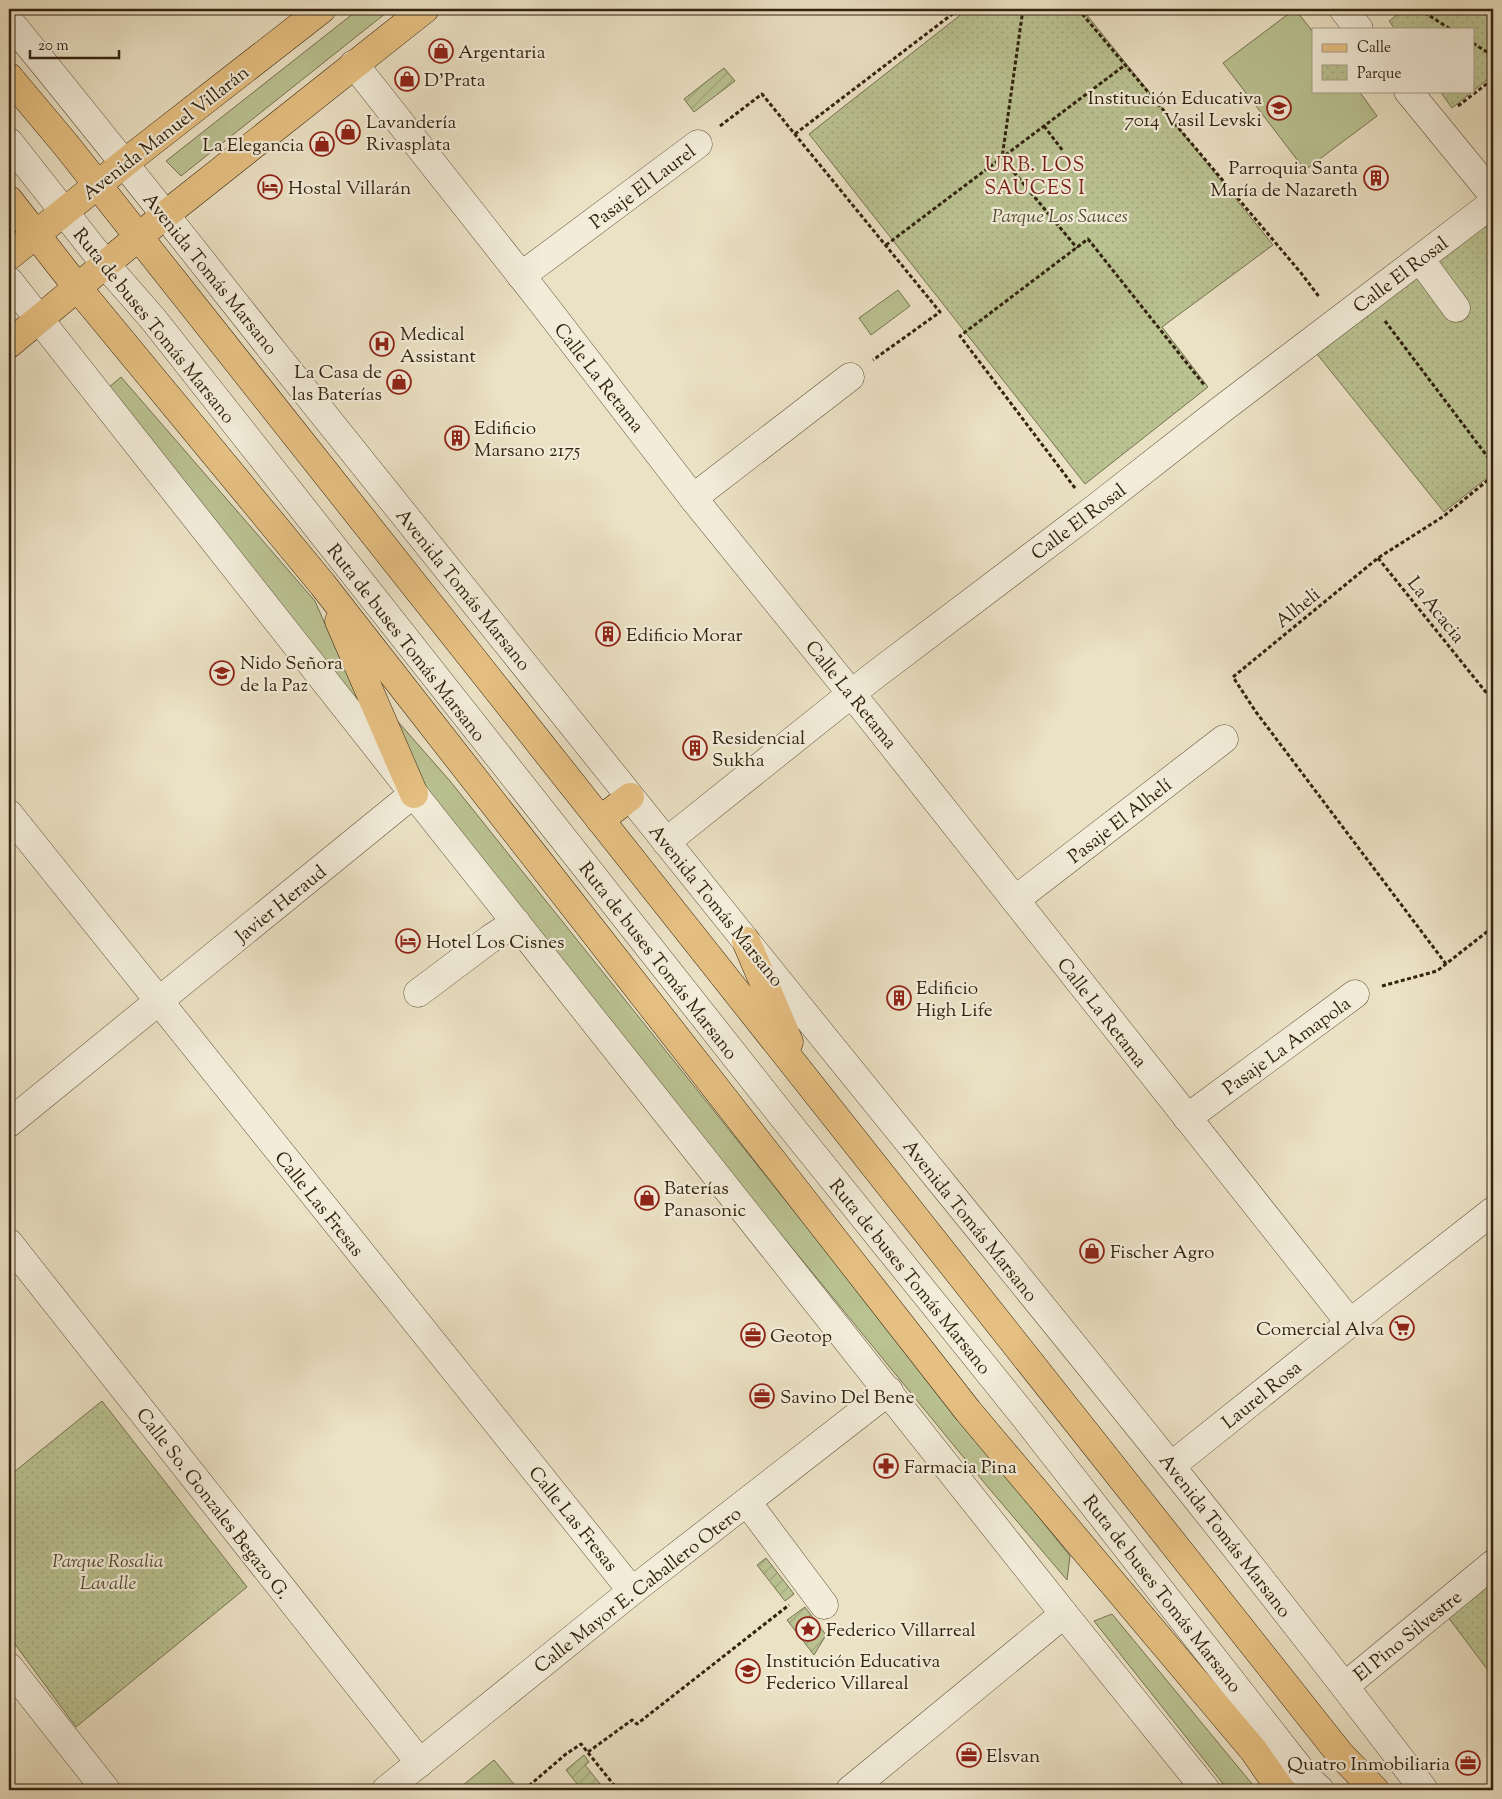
<svg xmlns="http://www.w3.org/2000/svg" width="1502" height="1799" viewBox="0 0 1502 1799" font-family="'Sorts Mill Goudy',serif">
	<style>
		.grass { fill: #bac292; stroke: #767250 }
		.park { fill: url(#park-dots); stroke: #767250 }
		.garden { fill: url(#garden-furrows); stroke: #767250 }
		.lines { fill: none; stroke-linecap: round; stroke-linejoin: round }
		.minor-casing { stroke: #60523c; stroke-width: 29 }
		.major-casing { stroke: #32230e; stroke-width: 29 }
		.path { stroke: #32230e; stroke-width: 3; stroke-dasharray: 4 2.5; stroke-linecap: butt }
		.minor { stroke: #f2ecd9; stroke-width: 28 }
		.major { stroke: #e6c082; stroke-width: 28 }
		.labels { text-anchor: middle; stroke-width: 4.5; stroke-linejoin: round; paint-order: stroke }
		.poi-label { font-size: 19px; fill: #32230e; stroke: #f2ecd9; text-anchor: start }
		.street-label { font-size: 19px; fill: #32230e; stroke: #f2ecd9 }
		.park-label { font-size: 19px; font-style: italic; fill: #544b2f; stroke: #f2ecd9 }
		.neighbourhood-label { font-size: 20px; letter-spacing: 1px; fill: #7a1f14; stroke: #f2ecd9 }
	</style>
	<defs>
		<pattern id="park-dots" width="8" height="8" patternUnits="userSpaceOnUse" patternTransform="scale(1.25)"><rect width="8" height="8" fill="#bac292"/><path d="M2 2h.1M6 6h.1" fill="none" stroke="#a0a67d" stroke-width="1.8" stroke-linecap="round"/></pattern>
		<pattern id="garden-furrows" width="10" height="10" patternUnits="userSpaceOnUse" patternTransform="scale(1.25)"><rect width="10" height="10" fill="#bac292"/><path d="M-1 1l2-2M0 10L10 0M9 11l2-2" fill="none" stroke="#a0a67d"/></pattern>
	</defs>
	<rect width="100%" height="100%" fill="#ebe1c4"/>
	<filter id="stains"><feTurbulence type="fractalNoise" baseFrequency=".004" numOctaves="4"/><feColorMatrix values="0 0 0 0 .2 0 0 0 0 .09 0 0 0 0 .02 0 0 0 .5 -.17"/></filter>
	<radialGradient id="worn" r=".72"><stop offset=".6" stop-color="#630" stop-opacity="0"/><stop offset="1" stop-color="#630" stop-opacity=".3"/></radialGradient>
	<g class="grass">
		<polygon points="359,9 391,9 181,176 166,161"/>
		<polygon points="1295,9 1313,32 1313,91 1359,91 1377,116 1305,170 1223,63"/>
		<polygon points="898,290 910,306 871,335 859,318"/>
		<polygon points="121,377 315,601 362,708 108,388"/>
		<polygon points="393,716 450,781 1070,1556 1067,1580 987,1486 424,798"/>
		<polygon points="1112,1614 1257,1790 1228,1790 1094,1621"/>
		<polygon points="494,1760 518,1789 516,1790 457,1790"/>
	</g>
	<g class="park">
		<polygon points="968,9 1082,9 1273,245 1162,327 1208,387 1085,484 809,134"/>
		<polygon points="1405,9 1493,9 1493,75 1473,91 1473,29 1395,29 1389,21"/>
		<polygon points="1440,91 1473,91 1452,108"/>
		<polygon points="1485,226 1493,237 1493,473 1444,512 1313,349"/>
		<polygon points="102,1401 247,1587 76,1727 9,1636 9,1476"/>
		<polygon points="1493,1580 1493,1677 1448,1617"/>
	</g>
	<g class="garden">
		<polygon points="724,68 735,81 694,112 684,99"/>
		<polygon points="766,1558 794,1594 785,1601 757,1565"/>
		<polygon points="805,1607 826,1635 814,1655 787,1620"/>
		<polygon points="584,1755 589,1762 585,1765 605,1790 582,1790 566,1770"/>
	</g>
	<g class="lines">
		<g class="minor-casing">
			<g id="minor">
				<polyline points="1343,9 1359,29"/>
				<path d="M 9,21 C 98,129 185,240 272,350 C 429,545 585,741 742,936 C 970,1220 1204,1500 1424,1790"/>
				<polyline points="354,64 538,297 693,498 871,718 1350,1323"/>
				<polyline points="1408,91 1493,195"/>
				<polyline points="9,142 105,264 153,319 784,1118 1024,1416 1307,1778 1320,1790"/>
				<polyline points="1420,259 1456,308"/>
				<polyline points="521,276 698,144"/>
				<polyline points="9,281 414,794 1064,1614 1206,1790"/>
				<polyline points="693,498 850,377"/>
				<polyline points="9,814 632,1591"/>
				<polyline points="666,842 871,678 1093,510 1222,409 1493,203"/>
				<polyline points="1015,900 1224,739"/>
				<polyline points="418,993 490,939 516,922"/>
				<polyline points="1187,1118 1355,994"/>
				<polyline points="9,1123 402,803"/>
				<polyline points="9,1243 420,1763"/>
				<polyline points="1171,1466 1350,1323 1493,1211"/>
				<polyline points="747,1502 824,1605"/>
				<polyline points="9,1667 106,1790"/>
				<polyline points="1345,1686 1493,1564"/>
				<polyline points="386,1790 632,1591 889,1391"/>
				<polyline points="850,1790 1064,1614"/>
			</g>
		</g>
		<g class="major-casing">
			<g id="major">
				<polyline points="9,77 66,145 1340,1754 1375,1790"/>
				<polyline points="9,200 77,287 323,585 968,1411 1254,1751 1281,1790"/>
				<polyline points="9,256 136,154 322,9"/>
				<polyline points="9,344 165,215 425,9"/>
				<polyline points="339,621 414,794"/>
				<polyline points="600,820 630,797"/>
				<polyline points="746,941 789,1042"/>
			</g>
		</g>
		<g class="path">
			<polyline points="1023,9 1002,158 1077,248"/>
			<polyline points="1078,9 1301,273 1320,298"/>
			<polyline points="1419,9 1450,29"/>
			<polyline points="1473,43 1493,56"/>
			<polyline points="1458,106 1493,79"/>
			<polyline points="720,126 762,94 940,312 873,360"/>
			<polyline points="1044,126 1063,151"/>
			<polyline points="795,134 959,9"/>
			<polyline points="886,245 1125,65"/>
			<polyline points="1385,321 1493,464"/>
			<polyline points="1075,488 960,336 1088,239 1205,386"/>
			<polyline points="1378,558 1493,701"/>
			<polyline points="1446,964 1256,712 1233,677 1378,558 1444,516 1493,476"/>
			<polyline points="1382,986 1437,971 1493,927"/>
			<polyline points="588,1752 632,1720 637,1724 789,1605"/>
			<polyline points="524,1790 566,1754 581,1744 618,1790"/>
		</g>
		<use href="#minor" class="minor"/>
		<use href="#major" class="major"/>
	</g>
	<defs>
		<g id="shop-ring" transform="scale(1.25)"><circle r="9.5" fill="#f2ecd9" stroke="#8f2418" stroke-width="1.5"/><path d="M-5-2.5h2.3a2.7 3.5 0 0 1 5.4 0H5L5.5 6h-11ZM-1.5-2.5h3a1.5 2.3 0 0 0-3 0Z" fill="#8f2418"/></g>
		<g id="school-ring" transform="scale(1.25)"><circle r="9.5" fill="#f2ecd9" stroke="#8f2418" stroke-width="1.5"/><path d="M0-5L7-2L0 1L-7-2ZM-4 1L0 2.5L4 1V4Q0 6-4 4Z" fill="#8f2418"/></g>
		<g id="building-ring" transform="scale(1.25)"><circle r="9.5" fill="#f2ecd9" stroke="#8f2418" stroke-width="1.5"/><path d="M-4-6H4V6H1V3H-1V6H-4ZM-2.5-4.3h1.7v1.8h-1.7ZM.8-4.3h1.7v1.8H.8ZM-2.5-1h1.7V.8h-1.7ZM.8-1h1.7V.8H.8Z" fill="#8f2418"/></g>
		<g id="hotel-ring" transform="scale(1.25)"><circle r="9.5" fill="#f2ecd9" stroke="#8f2418" stroke-width="1.5"/><path d="M-6-4.5h1.5V1H6V5H4.5V3h-9V5H-6ZM-4 0a1.8 1.8 0 1 1 3.6 0ZM.5 0V-2.5h3Q6-2.5 6 0Z" fill="#8f2418"/></g>
		<g id="hospital-ring" transform="scale(1.25)"><circle r="9.5" fill="#f2ecd9" stroke="#8f2418" stroke-width="1.5"/><path d="M-5-5h3v3.5h4V-5h3V5h-3V1.5h-4V5h-3Z" fill="#8f2418"/></g>
		<g id="supermarket-ring" transform="scale(1.25)"><circle r="9.5" fill="#f2ecd9" stroke="#8f2418" stroke-width="1.5"/><path d="M-6-5.5h2.5l.6 2H6L4.5 2H-2.5L-4.4-4H-6ZM-1.5 3.2a1.3 1.3 0 1 0 .1 0ZM3 3.2a1.3 1.3 0 1 0 .1 0Z" fill="#8f2418"/></g>
		<g id="office-ring" transform="scale(1.25)"><circle r="9.5" fill="#f2ecd9" stroke="#8f2418" stroke-width="1.5"/><path d="M-6-3h4V-5.5h4V-3h4V5H-6ZM-1-4.5V-3h2v-1.5ZM-6 0V1H6V0Z" fill="#8f2418"/></g>
		<g id="pharmacy-ring" transform="scale(1.25)"><circle r="9.5" fill="#f2ecd9" stroke="#8f2418" stroke-width="1.5"/><path d="M-2-6h4v4h4v4h-4v4h-4v-4h-4v-4h4Z" fill="#8f2418"/></g>
		<g id="sight-ring" transform="scale(1.25)"><circle r="9.5" fill="#f2ecd9" stroke="#8f2418" stroke-width="1.5"/><path d="M0-6L1.8-2.2L6-1.7L2.9 1.2L3.7 5.4L0 3.3L-3.7 5.4L-2.9 1.2L-6-1.7L-1.8-2.2Z" fill="#8f2418"/></g>
	</defs>
	<g fill-rule="evenodd">
		<use href="#shop-ring" x="441" y="51"/>
		<use href="#shop-ring" x="407" y="79"/>
		<use href="#school-ring" x="1279" y="108"/>
		<use href="#shop-ring" x="348" y="132"/>
		<use href="#shop-ring" x="322" y="144"/>
		<use href="#building-ring" x="1376" y="178"/>
		<use href="#hotel-ring" x="270" y="187"/>
		<use href="#hospital-ring" x="382" y="344"/>
		<use href="#shop-ring" x="399" y="382"/>
		<use href="#building-ring" x="457" y="438"/>
		<use href="#building-ring" x="608" y="634"/>
		<use href="#school-ring" x="222" y="673"/>
		<use href="#building-ring" x="695" y="748"/>
		<use href="#hotel-ring" x="408" y="941"/>
		<use href="#building-ring" x="899" y="998"/>
		<use href="#shop-ring" x="647" y="1198"/>
		<use href="#shop-ring" x="1092" y="1251"/>
		<use href="#supermarket-ring" x="1402" y="1328"/>
		<use href="#office-ring" x="753" y="1335"/>
		<use href="#office-ring" x="762" y="1396"/>
		<use href="#pharmacy-ring" x="886" y="1466"/>
		<use href="#sight-ring" x="808" y="1629"/>
		<use href="#school-ring" x="748" y="1671"/>
		<use href="#office-ring" x="969" y="1755"/>
		<use href="#office-ring" x="1468" y="1763"/>
	</g>
	<g class="labels">
		<g class="poi-label">
			<text x="458" y="58">Argentaria</text>
			<text x="424" y="86">D'Prata</text>
			<text x="1262" y="104" text-anchor="end">Institución Educativa<tspan x="1262" dy="22">7014 Vasil Levski</tspan></text>
			<text x="366" y="128">Lavandería<tspan x="366" dy="22">Rivasplata</tspan></text>
			<text x="304" y="151" text-anchor="end">La Elegancia</text>
			<text x="1358" y="174" text-anchor="end">Parroquia Santa<tspan x="1358" dy="22">María de Nazareth</tspan></text>
			<text x="288" y="194">Hostal Villarán</text>
			<text x="400" y="340">Medical<tspan x="400" dy="22">Assistant</tspan></text>
			<text x="382" y="378" text-anchor="end">La Casa de<tspan x="382" dy="22">las Baterías</tspan></text>
			<text x="474" y="434">Edificio<tspan x="474" dy="22">Marsano 2175</tspan></text>
			<text x="626" y="641">Edificio Morar</text>
			<text x="240" y="669">Nido Señora<tspan x="240" dy="22">de la Paz</tspan></text>
			<text x="712" y="744">Residencial<tspan x="712" dy="22">Sukha</tspan></text>
			<text x="426" y="948">Hotel Los Cisnes</text>
			<text x="916" y="994">Edificio<tspan x="916" dy="22">High Life</tspan></text>
			<text x="664" y="1194">Baterías<tspan x="664" dy="22">Panasonic</tspan></text>
			<text x="1110" y="1258">Fischer Agro</text>
			<text x="1384" y="1335" text-anchor="end">Comercial Alva</text>
			<text x="770" y="1342">Geotop</text>
			<text x="780" y="1403">Savino Del Bene</text>
			<text x="904" y="1473">Farmacia Pina</text>
			<text x="826" y="1636">Federico Villarreal</text>
			<text x="766" y="1667">Institución Educativa<tspan x="766" dy="22">Federico Villareal</tspan></text>
			<text x="986" y="1762">Elsvan</text>
			<text x="1450" y="1770" text-anchor="end">Quatro Inmobiliaria</text>
		</g>
		<g class="street-label">
			<text transform="translate(165 132) rotate(-38)" y="7">Avenida Manuel Villarán</text>
			<text transform="translate(642 186) rotate(-37)" y="7">Pasaje El Laurel</text>
			<text transform="translate(211 273) rotate(51)" y="7">Avenida Tomás Marsano</text>
			<text transform="translate(1400 274) rotate(-37)" y="7">Calle El Rosal</text>
			<text transform="translate(155 325) rotate(51)" y="7">Ruta de buses Tomás Marsano</text>
			<text transform="translate(600 377) rotate(52)" y="7">Calle La Retama</text>
			<text transform="translate(1078 521) rotate(-37)" y="7">Calle El Rosal</text>
			<text transform="translate(464 589) rotate(51)" y="7">Avenida Tomás Marsano</text>
			<text transform="translate(1297 607) rotate(-39)" y="7">Alheli</text>
			<text transform="translate(1437 609) rotate(51)" y="7">La Acacia</text>
			<text transform="translate(407 642) rotate(52)" y="7">Ruta de buses Tomás Marsano</text>
			<text transform="translate(852 694) rotate(51)" y="7">Calle La Retama</text>
			<text transform="translate(1119 820) rotate(-38)" y="7">Pasaje El Alhelí</text>
			<text transform="translate(280 903) rotate(-39)" y="7">Javier Heraud</text>
			<text transform="translate(717 905) rotate(51)" y="7">Avenida Tomás Marsano</text>
			<text transform="translate(659 960) rotate(52)" y="7">Ruta de buses Tomás Marsano</text>
			<text transform="translate(1103 1012) rotate(52)" y="7">Calle La Retama</text>
			<text transform="translate(1286 1045) rotate(-36)" y="7">Pasaje La Amapola</text>
			<text transform="translate(320 1203) rotate(51)" y="7">Calle Las Fresas</text>
			<text transform="translate(971 1220) rotate(51)" y="7">Avenida Tomás Marsano</text>
			<text transform="translate(911 1276) rotate(51)" y="7">Ruta de buses Tomás Marsano</text>
			<text transform="translate(1261 1394) rotate(-39)" y="7">Laurel Rosa</text>
			<text transform="translate(214 1503) rotate(52)" y="7">Calle So. Gonzales Begazo G.</text>
			<text transform="translate(574 1518) rotate(51)" y="7">Calle Las Fresas</text>
			<text transform="translate(1226 1535) rotate(52)" y="7">Avenida Tomás Marsano</text>
			<text transform="translate(637 1589) rotate(-38)" y="7">Calle Mayor E. Caballero Otero</text>
			<text transform="translate(1163 1593) rotate(52)" y="7">Ruta de buses Tomás Marsano</text>
			<text transform="translate(1407 1635) rotate(-39)" y="7">El Pino Silvestre</text>
		</g>
		<g class="park-label">
			<text x="1060" y="222">Parque Los Sauces</text>
			<text x="108" y="1567">Parque Rosalia<tspan x="108" dy="22">Lavalle</tspan></text>
		</g>
		<g class="neighbourhood-label">
			<text x="1035" y="171">URB. LOS<tspan x="1035" dy="23">SAUCES I</tspan></text>
		</g>
	</g>
	<rect width="1502" height="1799" fill="none" stroke="#ebe1c4" stroke-width="30"/>
	<rect x="10" y="10" width="1482" height="1779" fill="none" stroke="#32230e" stroke-width="2.5"/>
	<rect x="15" y="15" width="1472" height="1769" fill="none" stroke="#32230e"/>
	<rect x="1312" y="28" width="162" height="65" fill="#f2ecd9" stroke="#a59c88"/>
	<rect x="1322" y="44" width="25" height="8" fill="#e6c082" stroke="#a59c88"/>
	<text x="1357" y="52" font-size="15" fill="#32230e">Calle</text>
	<rect x="1322" y="65" width="25" height="15" fill="url(#park-dots)" stroke="#a59c88"/>
	<text x="1357" y="78" font-size="15" fill="#32230e">Parque</text>
	<path d="M30 50v8h89v-8" fill="none" stroke="#32230e" stroke-width="2.5"/>
	<text x="38" y="50" font-size="15" fill="#32230e" stroke="#f2ecd9" stroke-width="4" paint-order="stroke">20 m</text>
	<rect width="100%" height="100%" filter="url(#stains)"/>
	<rect width="100%" height="100%" fill="url(#worn)"/>
</svg>
